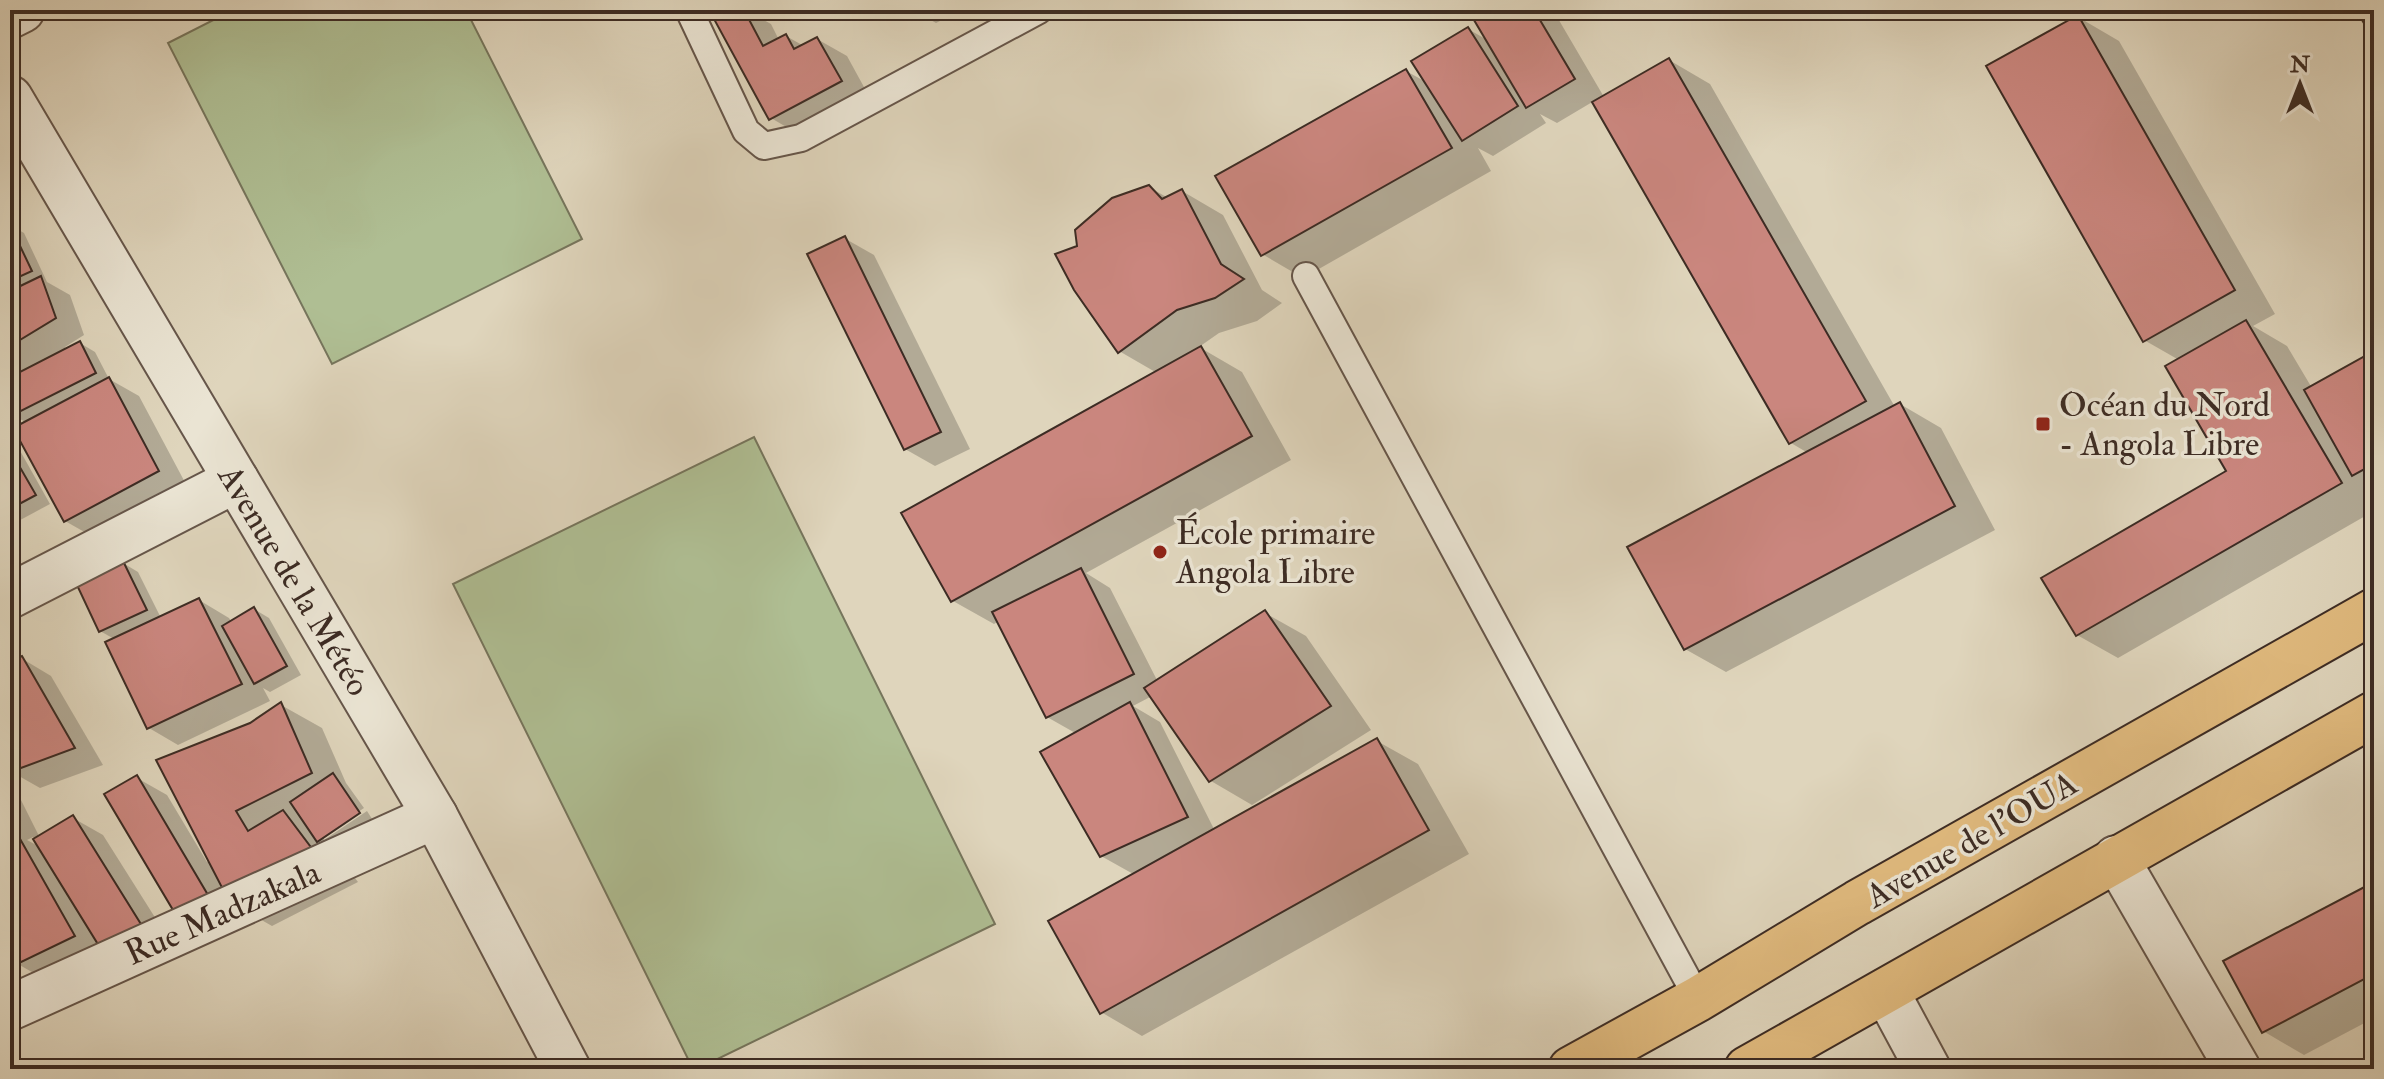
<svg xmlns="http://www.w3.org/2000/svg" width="2384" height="1079" viewBox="0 0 2384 1079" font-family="'IM FELL Double Pica',serif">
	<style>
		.green { fill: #afbe93; stroke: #76755c; stroke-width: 2 }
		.shadow { fill: #0003; fill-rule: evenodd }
		.building { fill: #ca867e; stroke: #3d2c24; stroke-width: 2 }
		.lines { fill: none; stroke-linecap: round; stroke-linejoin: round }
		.service-casing { stroke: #66564a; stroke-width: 30 }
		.minor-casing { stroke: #66564a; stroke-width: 48 }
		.primary-casing { stroke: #3d2c24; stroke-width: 48 }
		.service { stroke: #eae4d3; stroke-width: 26 }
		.minor { stroke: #eae4d3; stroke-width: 44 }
		.primary { stroke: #e0ba7e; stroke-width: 44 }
		.poi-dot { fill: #8f2418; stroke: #eae4d3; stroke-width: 3 }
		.labels { text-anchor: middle; stroke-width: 7; stroke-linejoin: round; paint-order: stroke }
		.poi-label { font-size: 34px; fill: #3d2c24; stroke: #eae4d3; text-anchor: start }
		.street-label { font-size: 34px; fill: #3d2c24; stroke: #eae4d3 }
	</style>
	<rect width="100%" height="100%" fill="#dfd5bc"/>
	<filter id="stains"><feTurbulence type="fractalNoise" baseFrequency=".0025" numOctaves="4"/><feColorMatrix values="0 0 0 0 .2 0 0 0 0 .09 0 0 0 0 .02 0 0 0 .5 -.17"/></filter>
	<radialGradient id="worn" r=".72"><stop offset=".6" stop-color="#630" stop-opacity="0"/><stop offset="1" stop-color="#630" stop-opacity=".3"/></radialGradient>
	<g class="green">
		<polygon points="233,10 466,10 582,239 332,364 168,43"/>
		<polygon points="754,437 995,924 697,1069 693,1069 453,584"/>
	</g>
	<g class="shadow">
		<polygon points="735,10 746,10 771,24 779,40 786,36 804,46 817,39 847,56 870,98 800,135 771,118"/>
		<polygon points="913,10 962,10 936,23"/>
		<polygon points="1494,10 1553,10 1604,97 1669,60 1710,84 1895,407 1900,404 1941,428 1995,530 1726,672 1685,649 1808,453 1791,443 1594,101 1557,123 1540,114 1546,123 1493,156 1478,148 1491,171 1303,278 1262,254 1406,71 1428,83 1468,29 1489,41"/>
		<polygon points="2078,17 2119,41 2275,314 2253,326 2287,346 2312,388 2374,353 2374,486 2367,483 2374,494 2374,511 2118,658 2077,635 2229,472 2179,360 2144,340"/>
		<polygon points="1149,187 1168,198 1182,191 1223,215 1262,290 1282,303 1257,321 1219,333 1199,347 1242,372 1291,460 1086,573 1110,588 1158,682 1265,613 1306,636 1371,730 1252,805 1211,781 1152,696 1133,706 1160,722 1215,831 1377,741 1418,764 1469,854 1142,1036 1101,1012 1135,875 1101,856 1077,734 1047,717 999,621 994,624 953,601 1157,373 1119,351 1079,247"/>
		<polygon points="10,225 24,233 47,282 70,295 84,335 65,347 66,350 80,343 95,352 109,379 139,396 188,488 95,538 65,521 27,423 13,415 10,409"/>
		<polygon points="844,238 874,255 970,449 935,466 905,449"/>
		<polygon points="10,438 14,440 50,504 11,525"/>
		<polygon points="10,544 25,574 10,582"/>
		<polygon points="123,563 138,572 161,618 199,600 229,618 232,623 254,609 269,618 301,675 270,692 263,688 270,701 178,745 149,728 116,640 100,631"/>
		<polygon points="21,658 51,676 103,765 40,788 10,771 10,663"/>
		<polygon points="281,705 322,728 346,783 364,808 324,835 324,840 367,811 374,822 334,850 358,882 272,926 230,902 207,931 137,778 167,795 207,862 210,860 251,725"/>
		<path d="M 10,778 L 40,838 L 73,818 L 103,835 L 173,946 L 46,980 L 16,963 L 10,953 ZM 33,837 L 40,847 L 27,840 Z"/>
		<polygon points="2374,884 2374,1018 2304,1055 2263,1031"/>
	</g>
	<g class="building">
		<polygon points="731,10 744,10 763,46 786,34 794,49 817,37 842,81 769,120 714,19"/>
		<polygon points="1490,10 1534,10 1575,79 1526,108 1474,20"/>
		<polygon points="2356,10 2374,10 2374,40"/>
		<polygon points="2078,15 2235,290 2143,342 1986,66"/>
		<polygon points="1468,27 1518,106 1462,141 1411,61"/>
		<polygon points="1669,58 1866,401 1789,444 1592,102"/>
		<polygon points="1406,69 1452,148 1261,256 1215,176"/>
		<polygon points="1149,185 1162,199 1182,189 1221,264 1244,279 1215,298 1177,310 1118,353 1074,290 1055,254 1077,246 1075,230 1112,198"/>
		<polygon points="10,225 32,271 10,281"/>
		<polygon points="845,236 941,432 904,450 807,254"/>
		<polygon points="41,276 56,318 10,346 10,291"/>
		<polygon points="2246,320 2342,483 2076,636 2041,578 2226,471 2165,366"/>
		<polygon points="80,341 96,373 11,416 10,377"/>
		<polygon points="1201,346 1252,436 951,602 901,513"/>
		<polygon points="2374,351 2374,464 2352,476 2304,390"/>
		<polygon points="109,377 159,471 64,522 13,428"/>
		<polygon points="1900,402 1955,506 1684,650 1627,547"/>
		<polygon points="10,450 36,495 10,509"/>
		<polygon points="123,561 147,610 99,632 76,583"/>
		<polygon points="1081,568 1134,674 1046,718 992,612"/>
		<polygon points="199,598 242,684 147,729 105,642"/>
		<polygon points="254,607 287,666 254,684 222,626"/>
		<polygon points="1265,610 1331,706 1209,782 1144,688"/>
		<polygon points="22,656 75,748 10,772 10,661"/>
		<polygon points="281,702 312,773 236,811 248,831 283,810 319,858 230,903 156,760 250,723"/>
		<polygon points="1130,702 1188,817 1100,857 1040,752"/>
		<polygon points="1377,738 1429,830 1100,1014 1048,921"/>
		<polygon points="333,773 360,813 317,842 290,802"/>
		<polygon points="137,775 208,895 176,915 104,794"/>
		<polygon points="73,815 144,929 104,954 33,839"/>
		<polygon points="15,830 75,936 15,965 10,957 10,832"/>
		<polygon points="2374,882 2374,974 2262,1033 2223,961"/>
	</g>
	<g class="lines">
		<g class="service-casing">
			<g id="service">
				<polyline points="689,10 746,131 764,146 801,138 1039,10"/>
				<polyline points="1306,276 1698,999"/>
			</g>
		</g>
		<g class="minor-casing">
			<g id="minor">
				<polyline points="10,16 22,10"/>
				<polyline points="10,98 435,816 568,1069"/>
				<polyline points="10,596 236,480"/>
				<polyline points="2116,858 2238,1069"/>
				<polyline points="1886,991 1928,1069"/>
				<polyline points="10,1008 435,816"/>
			</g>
		</g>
		<g class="primary-casing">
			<g id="primary">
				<polyline points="1571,1069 1698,999 1857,903 2374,611"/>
				<polyline points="1747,1069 2374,714"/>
			</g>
		</g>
		<use href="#service" class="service"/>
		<use href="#minor" class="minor"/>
		<use href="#primary" class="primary"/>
	</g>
	<g class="poi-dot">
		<rect x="2035" y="416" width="16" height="16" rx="4"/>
		<circle cx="1160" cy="552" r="8"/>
	</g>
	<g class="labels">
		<g class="poi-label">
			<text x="2059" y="416">Océan du Nord<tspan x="2059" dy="39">- Angola Libre</tspan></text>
			<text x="1176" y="544">École primaire<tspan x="1176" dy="39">Angola Libre</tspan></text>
		</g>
		<g class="street-label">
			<text transform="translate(295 580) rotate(59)" y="12">Avenue de la Météo</text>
			<text transform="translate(1971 839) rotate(-30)" y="12">Avenue de l'OUA</text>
			<text transform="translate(222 912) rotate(-24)" y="12">Rue Madzakala</text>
		</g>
	</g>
	<rect width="2384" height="1079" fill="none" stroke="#dfd5bc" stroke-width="40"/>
	<rect x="12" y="12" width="2360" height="1055" fill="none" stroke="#3d2c24" stroke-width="4"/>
	<rect x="20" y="20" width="2344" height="1039" fill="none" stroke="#3d2c24" stroke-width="2"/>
	<g transform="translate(2300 84)" stroke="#eae4d3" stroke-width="6" paint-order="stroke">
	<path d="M0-6L14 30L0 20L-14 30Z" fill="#3d2c24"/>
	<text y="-12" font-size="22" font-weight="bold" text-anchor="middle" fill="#3d2c24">N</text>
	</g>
	<rect width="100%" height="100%" filter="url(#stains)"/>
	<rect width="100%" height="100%" fill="url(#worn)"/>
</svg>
